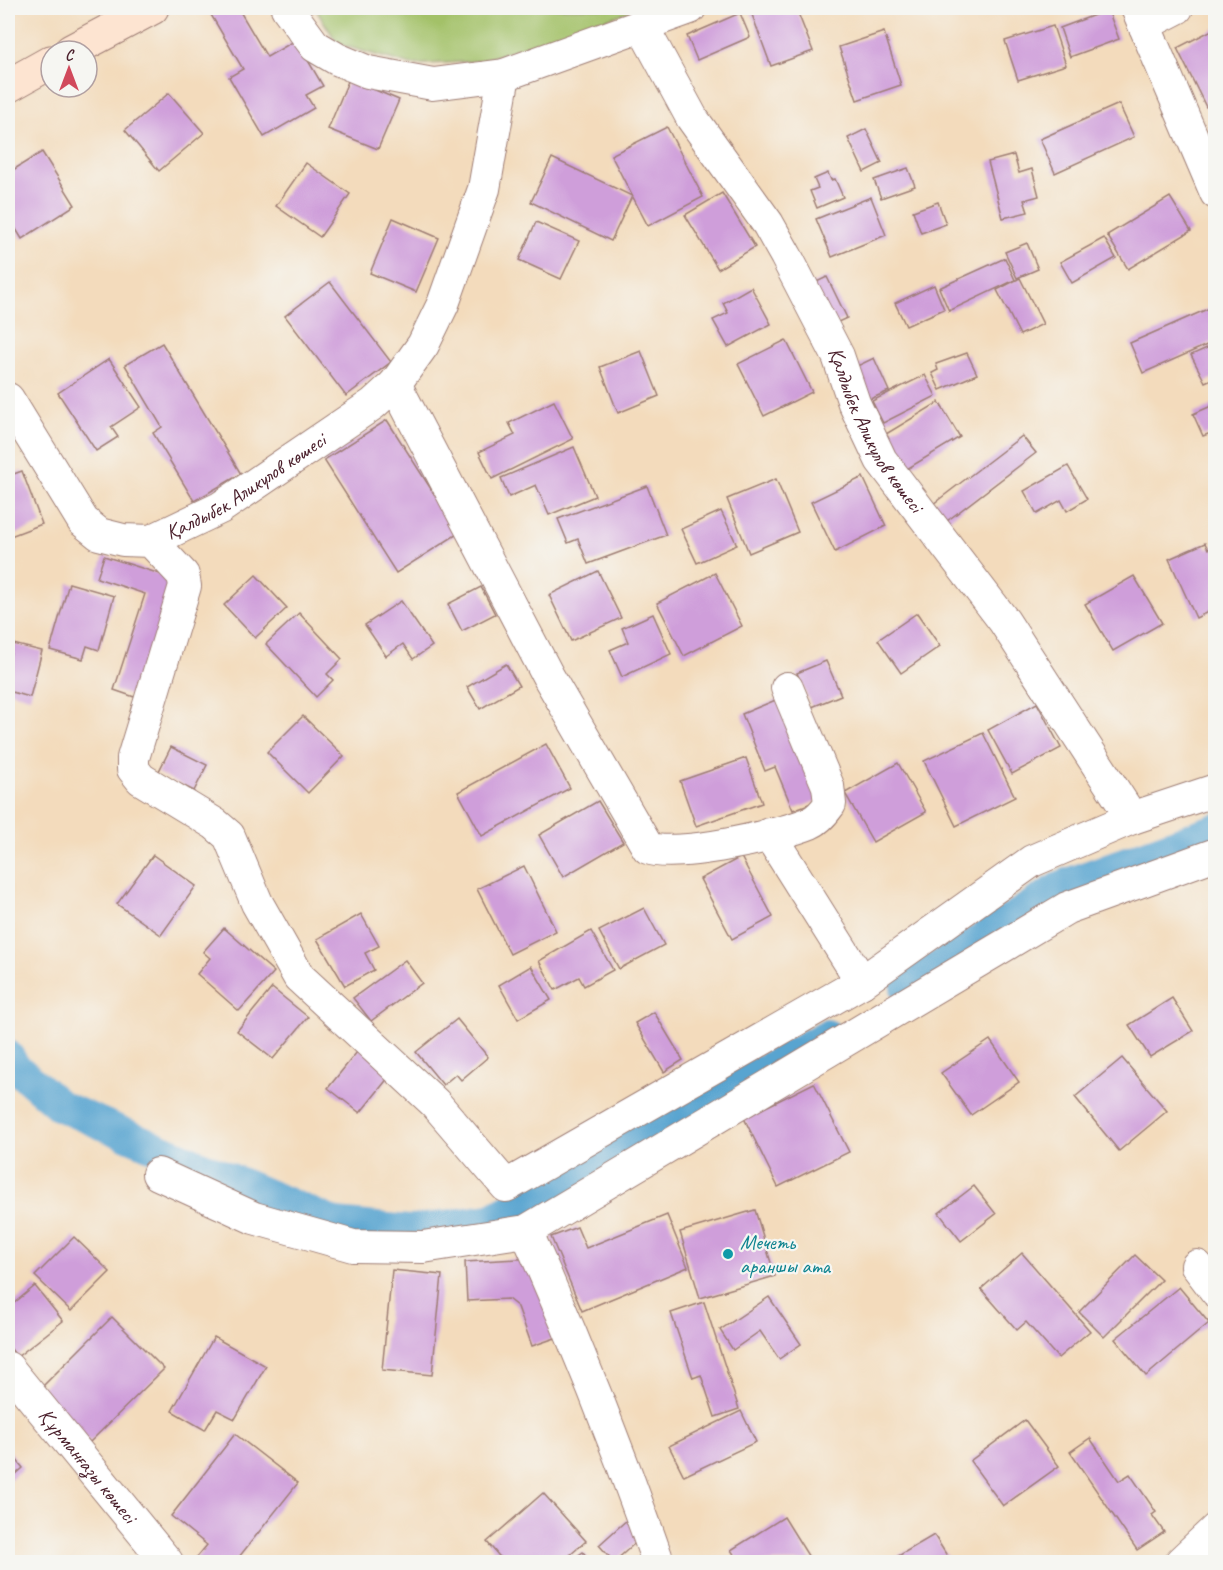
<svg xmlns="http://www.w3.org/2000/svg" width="1223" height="1570" viewBox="0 0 1223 1570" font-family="Caveat,sans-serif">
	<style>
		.green { fill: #a3c168; stroke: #76704a; stroke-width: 1.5 }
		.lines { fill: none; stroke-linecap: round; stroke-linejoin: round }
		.canal { stroke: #58a4d0; stroke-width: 32 }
		.building { fill: #cf9eda }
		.minor-casing { stroke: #9e7d74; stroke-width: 34 }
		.secondary-casing { stroke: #9e7d74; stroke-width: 35 }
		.minor { stroke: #fff; stroke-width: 32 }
		.secondary { stroke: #fde4d1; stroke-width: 33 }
		.culture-dot { fill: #0f9aa8; stroke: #f6f6f2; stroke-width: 2 }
		.labels { text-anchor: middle; stroke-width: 4.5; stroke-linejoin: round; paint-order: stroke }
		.street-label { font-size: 21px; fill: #4a1f2b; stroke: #f6f6f2 }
		.culture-label { font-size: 21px; fill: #0d838f; stroke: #f6f6f2; text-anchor: start }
	</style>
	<rect width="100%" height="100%" fill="#f6f6f2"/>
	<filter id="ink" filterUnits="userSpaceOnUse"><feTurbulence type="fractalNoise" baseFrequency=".0167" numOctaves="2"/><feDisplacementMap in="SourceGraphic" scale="12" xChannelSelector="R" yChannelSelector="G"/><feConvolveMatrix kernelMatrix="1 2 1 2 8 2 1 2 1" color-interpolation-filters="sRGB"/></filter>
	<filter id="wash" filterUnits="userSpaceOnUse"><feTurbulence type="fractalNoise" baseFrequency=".008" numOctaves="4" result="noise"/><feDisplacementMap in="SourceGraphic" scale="24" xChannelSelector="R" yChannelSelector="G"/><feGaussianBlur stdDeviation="1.35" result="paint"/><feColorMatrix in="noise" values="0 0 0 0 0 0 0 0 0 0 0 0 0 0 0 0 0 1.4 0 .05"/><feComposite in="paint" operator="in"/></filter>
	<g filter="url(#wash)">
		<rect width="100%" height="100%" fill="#f3dbbc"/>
		<polygon class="green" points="315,8 640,8 481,61 411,65 338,44"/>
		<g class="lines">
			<g class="canal">
				<polyline points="906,988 1062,886 1216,829"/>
				<polyline points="8,1056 15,1067 60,1106 336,1224 409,1231 489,1220 827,1035"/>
			</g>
		</g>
		<g id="blocks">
			<g class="building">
				<polygon points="207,8 238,8 267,57 296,40 323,86 306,95 314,108 264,137 229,77 243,69"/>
				<polygon points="763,8 796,8 813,51 771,66 751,12"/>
				<polygon points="1108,10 1119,39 1070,57 1060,28"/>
				<polygon points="740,13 750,37 697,60 687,36"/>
				<polygon points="1053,26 1066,65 1018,80 1005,41"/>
				<polygon points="1216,28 1216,102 1206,107 1177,48"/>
				<polygon points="884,32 901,85 857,100 839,47"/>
				<polygon points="349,79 399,100 378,149 328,129"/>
				<polygon points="169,93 204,133 159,171 125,130"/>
				<polygon points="1119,104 1134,137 1055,173 1040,139"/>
				<polygon points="667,127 703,197 648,226 611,155"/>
				<polygon points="866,129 882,163 864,172 848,138"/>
				<polygon points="42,152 75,205 22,239 8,216 8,173"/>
				<polygon points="1014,155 1019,173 1032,169 1039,196 1024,200 1028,212 1003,218 988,162"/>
				<polygon points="552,158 632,196 611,241 531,202"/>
				<polygon points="306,163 350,194 320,237 276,206"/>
				<polygon points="908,168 915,186 881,198 874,180"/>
				<polygon points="828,173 831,180 835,179 843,197 817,208 810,191 818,188 814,179"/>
				<polygon points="722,193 755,247 718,269 685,215"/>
				<polygon points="871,197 886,235 832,257 816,219"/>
				<polygon points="1170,197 1191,231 1128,269 1107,235"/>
				<polygon points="938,202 946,224 921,233 913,211"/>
				<polygon points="393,218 439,238 416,292 370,273"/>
				<polygon points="536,222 579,241 561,279 519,260"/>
				<polygon points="1104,238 1116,258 1072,283 1060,262"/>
				<polygon points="1027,243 1038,269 1017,278 1005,252"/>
				<polygon points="1005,258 1015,280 949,311 939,288"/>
				<polygon points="827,277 847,318 827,327 808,286"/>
				<polygon points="1020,278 1043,324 1020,335 997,290"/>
				<polygon points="330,282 391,362 346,396 285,316"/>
				<polygon points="934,285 944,309 906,326 895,303"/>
				<polygon points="751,287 771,324 728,347 713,320 728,313 723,303"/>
				<polygon points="1212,307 1216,314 1216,341 1143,373 1130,343"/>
				<polygon points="786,340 812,392 764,416 738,364"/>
				<polygon points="162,343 241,474 194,501 153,433 162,427 125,365"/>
				<polygon points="1216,344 1216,377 1205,382 1191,355"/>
				<polygon points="641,351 659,396 618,413 600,367"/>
				<polygon points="967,353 977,374 940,390 932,373 938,370 936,364"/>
				<polygon points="874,358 889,391 870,399 855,367"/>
				<polygon points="109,359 141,407 111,427 118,437 96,451 58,393"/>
				<polygon points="925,375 936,396 883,423 872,401"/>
				<polygon points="554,401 573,439 492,479 479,452 515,435 509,423"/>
				<polygon points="939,402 960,437 902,472 881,437"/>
				<polygon points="1216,404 1216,431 1203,436 1193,414"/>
				<polygon points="387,420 459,533 396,573 324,460"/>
				<polygon points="1022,436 1036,453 947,521 933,504"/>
				<polygon points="574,447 595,496 549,515 536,485 509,497 501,478"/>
				<polygon points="1068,466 1087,499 1067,511 1061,500 1037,514 1024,491"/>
				<polygon points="22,471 42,524 8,537 8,476"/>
				<polygon points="863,477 886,526 835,552 811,502"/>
				<polygon points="776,479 798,532 749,553 727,499"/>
				<polygon points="647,486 666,535 588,564 578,539 568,543 558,519"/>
				<polygon points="721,511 737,545 697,563 681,529"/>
				<polygon points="1205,543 1208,549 1216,545 1216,608 1196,618 1169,559"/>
				<polygon points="104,556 182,581 143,700 114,690 145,594 97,578"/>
				<polygon points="598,571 621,618 571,641 549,595"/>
				<polygon points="715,573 742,626 684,656 657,603"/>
				<polygon points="256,575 287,608 255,638 224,605"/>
				<polygon points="1134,576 1162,623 1113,651 1085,604"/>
				<polygon points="69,583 114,596 99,650 87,646 83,659 50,650"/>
				<polygon points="481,587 495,614 462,631 448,604"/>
				<polygon points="401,601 432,646 413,659 403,644 386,656 365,625"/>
				<polygon points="299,613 342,659 327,674 333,680 316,697 266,644"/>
				<polygon points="917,613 940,646 901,673 878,640"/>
				<polygon points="653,614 671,654 622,677 610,650 628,642 622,628"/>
				<polygon points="13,644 42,651 30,697 8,691 8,664"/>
				<polygon points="826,661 841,695 812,707 797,673"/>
				<polygon points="506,664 519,686 480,709 467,687"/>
				<polygon points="778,699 819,800 793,810 775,767 765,771 742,714"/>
				<polygon points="1037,703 1061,748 1012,774 988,730"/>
				<polygon points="303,716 344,756 308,793 267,752"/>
				<polygon points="983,733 1015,797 956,826 924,761"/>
				<polygon points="546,744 570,788 482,836 458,792"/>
				<polygon points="171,747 207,765 194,791 158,773"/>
				<polygon points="746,758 762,803 696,826 680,781"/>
				<polygon points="898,763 926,812 873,842 845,793"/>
				<polygon points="598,801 623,842 563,877 539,835"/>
				<polygon points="153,855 196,886 161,935 117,904"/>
				<polygon points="741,857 773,917 732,939 700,879"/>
				<polygon points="524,866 556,931 510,954 477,889"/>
				<polygon points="644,908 664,945 619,969 599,931"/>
				<polygon points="361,914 379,946 365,953 374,970 345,986 317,939"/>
				<polygon points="224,928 274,972 239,1011 197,974 210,958 203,952"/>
				<polygon points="591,931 613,970 584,986 579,977 555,990 539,961"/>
				<polygon points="405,960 422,983 371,1021 353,998"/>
				<polygon points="531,966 551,1000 518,1019 499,985"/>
				<polygon points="272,988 308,1017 273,1059 237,1031"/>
				<polygon points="1172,998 1193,1031 1150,1057 1129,1025"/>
				<polygon points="654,1012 683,1060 664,1072 635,1023"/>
				<polygon points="457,1019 488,1057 461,1080 456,1074 443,1085 416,1052"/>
				<polygon points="990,1040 1019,1082 971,1115 941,1073"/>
				<polygon points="361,1047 393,1072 360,1113 328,1088"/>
				<polygon points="1122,1058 1167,1111 1119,1151 1075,1097"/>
				<polygon points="814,1083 849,1152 778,1187 744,1118"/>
				<polygon points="974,1186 996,1214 961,1241 939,1213"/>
				<polygon points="755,1210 775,1276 700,1298 680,1232"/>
				<polygon points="667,1215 688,1267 582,1311 551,1237 577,1227 586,1248"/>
				<polygon points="74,1237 110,1272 71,1311 35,1276"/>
				<polygon points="1022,1253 1090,1331 1058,1358 1026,1322 1017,1330 981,1289"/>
				<polygon points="1135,1255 1161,1280 1104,1337 1079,1312"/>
				<polygon points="536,1258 564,1335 532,1346 518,1307 508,1299 467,1301 465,1262"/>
				<polygon points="392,1270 442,1275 432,1375 382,1370"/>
				<polygon points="35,1286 63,1321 17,1357 8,1345 8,1308"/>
				<polygon points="1179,1287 1209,1323 1146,1376 1115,1339"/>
				<polygon points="769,1297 801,1344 779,1359 760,1331 733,1350 720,1330"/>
				<polygon points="704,1302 739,1409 715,1417 701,1375 693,1378 671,1313"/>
				<polygon points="112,1317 164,1369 90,1442 38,1391"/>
				<polygon points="214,1337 266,1366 235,1419 217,1410 205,1430 172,1411"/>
				<polygon points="741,1411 756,1442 684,1476 669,1446"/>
				<polygon points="1025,1420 1059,1466 1003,1506 970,1461"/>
				<polygon points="235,1434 298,1483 235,1562 193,1562 207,1545 171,1516"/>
				<polygon points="1090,1438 1119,1481 1130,1474 1156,1512 1152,1515 1164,1532 1137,1550 1070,1452"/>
				<polygon points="8,1449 23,1468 8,1481"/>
				<polygon points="543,1493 586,1541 562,1562 504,1562 487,1542"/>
				<polygon points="784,1517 812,1562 739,1562 731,1550"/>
				<polygon points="629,1518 644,1535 614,1562 599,1545"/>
				<polygon points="934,1535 951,1562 888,1562"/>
				<polygon points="583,1552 591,1562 569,1562"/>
			</g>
		</g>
	</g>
	<g filter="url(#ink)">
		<use href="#blocks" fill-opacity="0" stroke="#9e7d74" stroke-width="1.5"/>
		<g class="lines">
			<g class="minor-casing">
				<g id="minor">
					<polyline points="287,8 315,46 337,59 368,72 433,84 504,75 690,8"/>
					<polyline points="1137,8 1216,193"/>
					<path id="s1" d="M 641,24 L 692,118 L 768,224 L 786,256 L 838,356 L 854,403 L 881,460 L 1004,621 L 1132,818"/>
					<polyline points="1144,25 1177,8"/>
					<path d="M 395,384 L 548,676 L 648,848 C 676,859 781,835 810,823 C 819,819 825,811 830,804 L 828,786 L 787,688"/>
					<path id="s2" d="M 8,399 L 83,521 L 99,534 L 123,540 L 151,541 L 220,508 L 373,404 L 395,384 L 423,345 L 443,304 L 484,189 L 504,75"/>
					<polyline points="151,541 183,575 185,586 133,758 133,769 141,779 215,824 229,836 257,903 299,977 435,1103 506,1186 862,982 1032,861 1132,818 1216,790"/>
					<polyline points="769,834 862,982"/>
					<polyline points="158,1174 254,1218 353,1246 423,1247 526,1231 1067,908 1216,854"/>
					<path d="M 526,1231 C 575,1339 619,1450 658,1562"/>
					<polyline points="1197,1266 1216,1291"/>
					<path id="s3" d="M 8,1368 L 167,1562"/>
					<polyline points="1181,1562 1216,1529"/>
				</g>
			</g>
			<g class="secondary-casing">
				<g id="secondary">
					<polyline points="71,51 152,8"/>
					<polyline points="8,86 51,62"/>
				</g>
			</g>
			<use href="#minor" class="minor"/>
			<use href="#secondary" class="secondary"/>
		</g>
	</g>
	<circle class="culture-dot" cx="728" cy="1254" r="6"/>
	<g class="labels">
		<g class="street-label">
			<text dy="7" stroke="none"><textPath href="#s1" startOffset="470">Қалдыбек Аликулов көшесі</textPath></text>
			<text dy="7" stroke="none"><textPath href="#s2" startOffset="326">Қалдыбек Аликулов көшесі</textPath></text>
			<text dy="7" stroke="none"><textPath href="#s3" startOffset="126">Құрманғазы көшесі</textPath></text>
		</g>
		<g class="culture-label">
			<text x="740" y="1249">Мечеть<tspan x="740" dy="24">араншы ата</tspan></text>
		</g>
	</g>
	<rect width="1223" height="1570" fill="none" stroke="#f6f6f2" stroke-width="30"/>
	<g transform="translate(69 69)"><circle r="28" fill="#f6f6f2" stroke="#b1a0a2" stroke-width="1.5"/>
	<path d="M0-4.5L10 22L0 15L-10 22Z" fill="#d1495b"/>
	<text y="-9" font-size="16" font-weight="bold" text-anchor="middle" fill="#4a1f2b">С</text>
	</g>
</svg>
